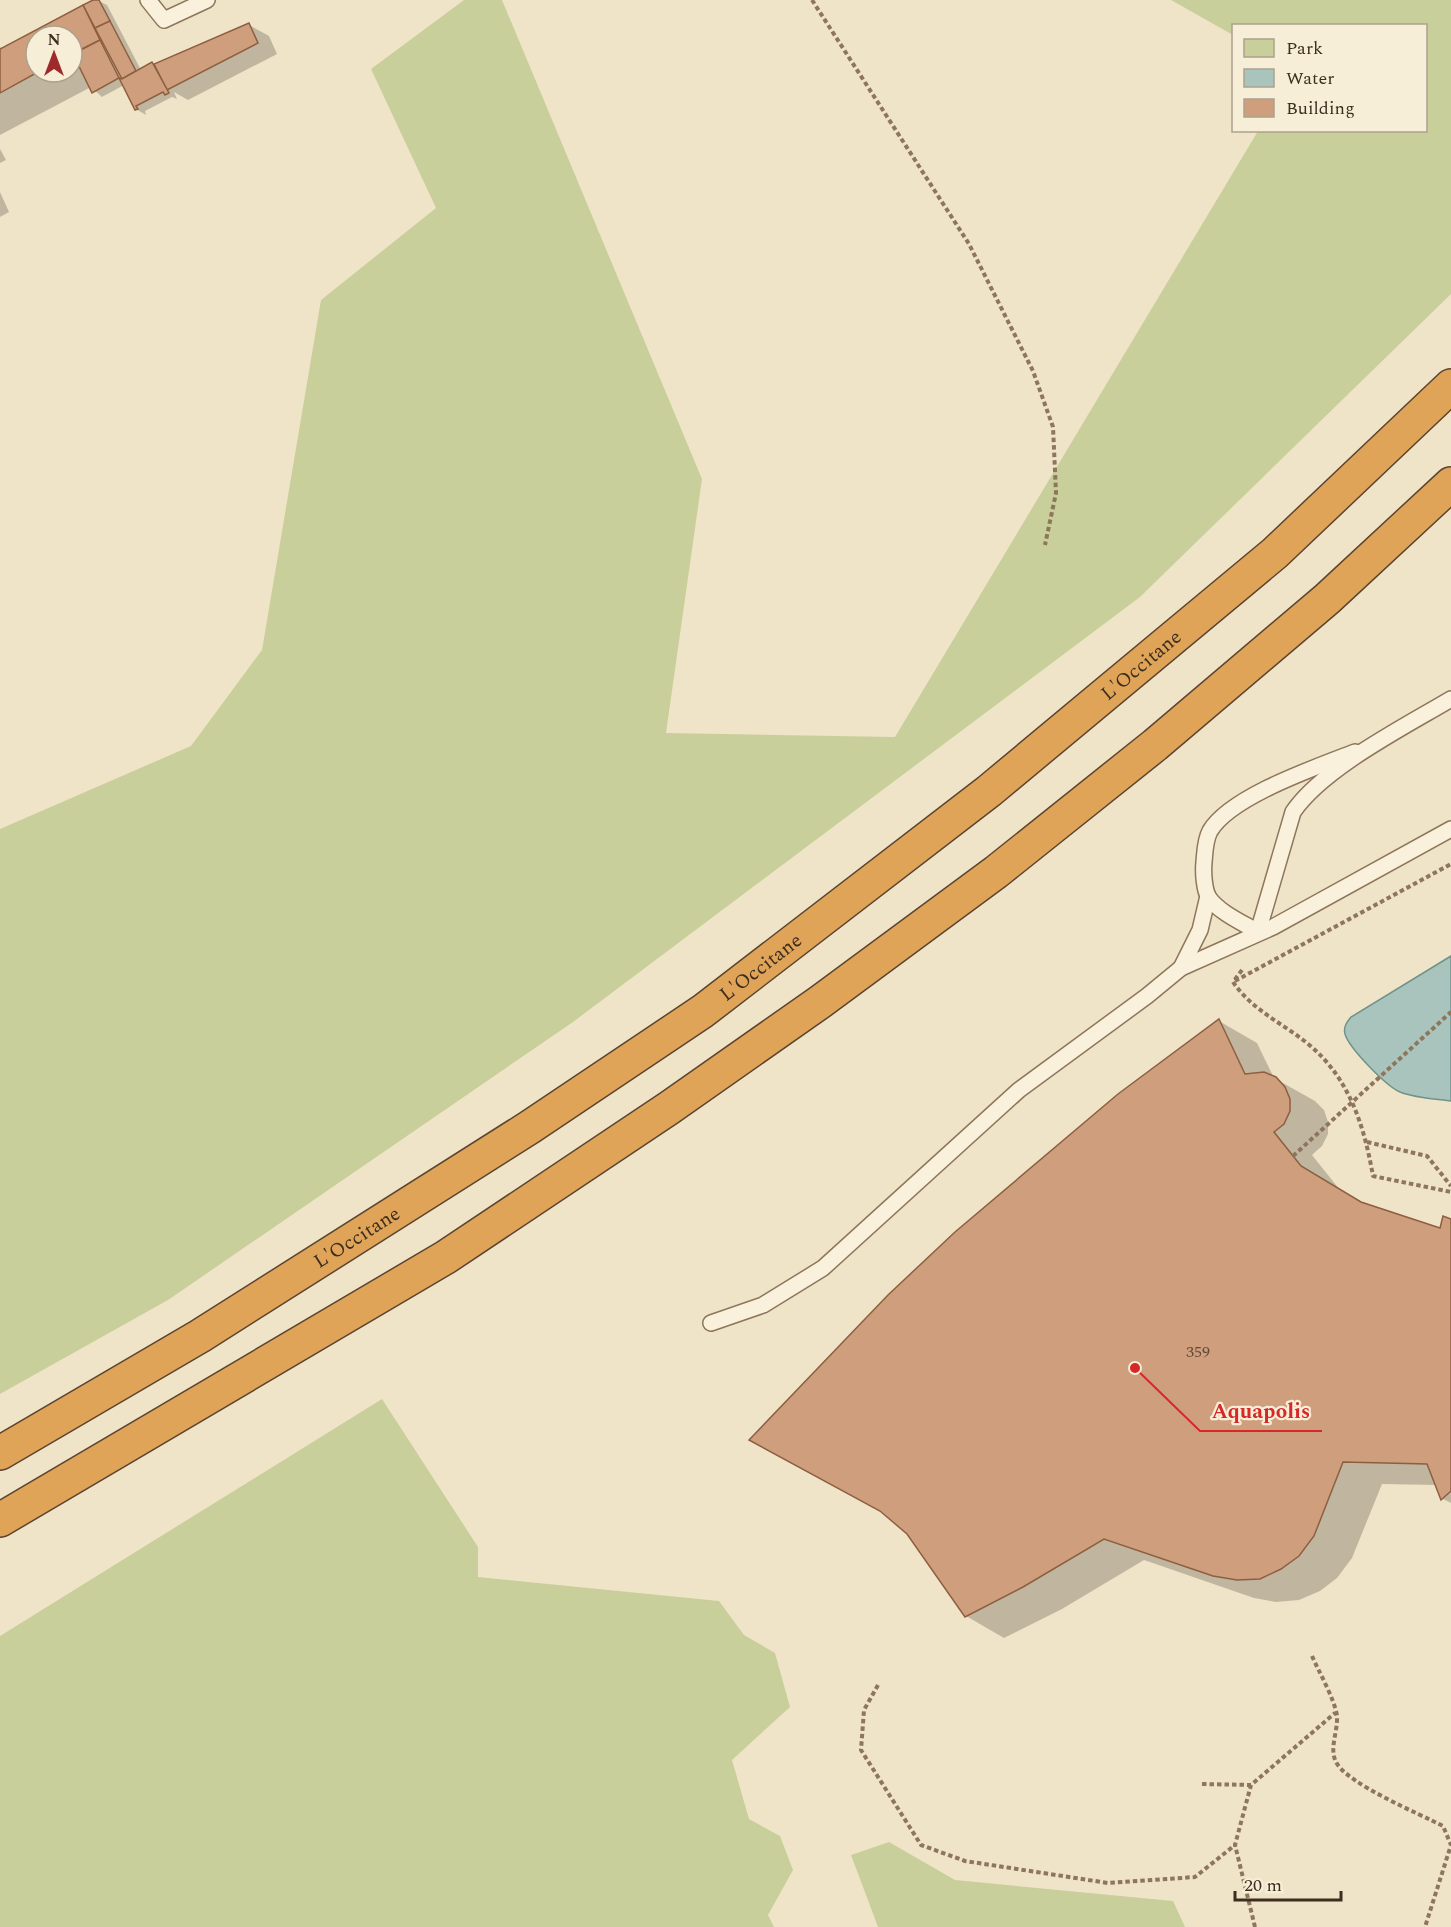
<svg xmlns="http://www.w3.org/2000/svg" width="1451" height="1927" viewBox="0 0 1451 1927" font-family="Spectral,serif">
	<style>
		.green { fill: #c9cf9b }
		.water { fill: #a9c4bc; stroke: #6f938a; stroke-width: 1.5 }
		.shadow { fill: #0003; fill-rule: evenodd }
		.building { fill: #cf9f7d; stroke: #8d5f41; stroke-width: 1.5 }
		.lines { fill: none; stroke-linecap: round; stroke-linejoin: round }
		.lane-casing { stroke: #8d765c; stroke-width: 18 }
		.highway-casing { stroke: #5b4430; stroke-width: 36 }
		.path { stroke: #8d765c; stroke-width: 4; stroke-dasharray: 4.5 3; stroke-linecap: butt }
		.lane { stroke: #faf1dc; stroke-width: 15 }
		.highway { stroke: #e0a458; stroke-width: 33 }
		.path-bridge { stroke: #8d765c; stroke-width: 4; stroke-dasharray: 4.5 3; stroke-linecap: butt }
		.labels { text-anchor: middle; stroke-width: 4.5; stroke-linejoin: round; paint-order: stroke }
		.number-label { font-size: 16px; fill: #624a37 }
		.street-label { font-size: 20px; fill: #3d2e20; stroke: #f7eed8 }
		.leader { fill: none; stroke: #d62828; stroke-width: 2 }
		.callout-dot { fill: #d62828; stroke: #f7eed8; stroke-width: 2 }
		.callout-label { font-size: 21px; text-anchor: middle; font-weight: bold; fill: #d62828; stroke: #f7eed8; stroke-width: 4.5; stroke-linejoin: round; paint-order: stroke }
	</style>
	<rect width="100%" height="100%" fill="#f0e4c8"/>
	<g class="green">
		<polygon points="464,0 502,0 702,479 666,733 895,737 1258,131 1426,130 1426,26 1234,26 1233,35 1171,0 1451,0 1451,294 1140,597 573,1022 168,1300 0,1394 0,829 191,746 262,650 321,300 436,208 371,69"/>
		<polygon points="382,1399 478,1547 478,1577 719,1601 744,1635 775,1653 790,1707 732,1760 749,1819 780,1836 793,1870 768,1915 774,1927 0,1927 0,1636"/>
		<polygon points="889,1842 955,1880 1173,1901 1185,1927 878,1927 851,1855"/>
	</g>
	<path class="water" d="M 1451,956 L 1451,1101 C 1435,1099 1415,1098 1400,1092 C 1386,1086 1349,1048 1345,1034 C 1343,1027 1347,1022 1351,1017 Z"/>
	<g class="shadow">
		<path d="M 97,0 L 107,5 L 141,70 L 249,25 L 269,36 L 277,54 L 188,100 L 174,92 L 177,99 L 172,97 L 145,111 L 146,115 L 136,109 L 124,85 L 102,97 L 91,87 L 0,135 L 0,47 L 3,49 ZM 36,36 L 72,36 L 72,72 L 36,72 Z"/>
		<polygon points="0,149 6,160 0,163"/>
		<polygon points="0,192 9,212 0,217"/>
		<polygon points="1219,1021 1257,1043 1274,1078 1315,1101 1324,1110 1328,1122 1328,1134 1322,1146 1312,1155 1340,1190 1365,1205 1441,1230 1451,1220 1451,1503 1443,1499 1437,1485 1382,1484 1352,1558 1337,1578 1320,1591 1299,1600 1276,1602 1254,1598 1144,1560 1062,1609 1004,1638 966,1616"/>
	</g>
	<g class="building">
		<polygon points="93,0 99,0 110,21 95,28 83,5"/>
		<polygon points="83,5 100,40 72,54 72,36 36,36 36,72 38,72 0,93 0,49"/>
		<polygon points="110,21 136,71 122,79 95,28"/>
		<polygon points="249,23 258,43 167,90 154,64"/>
		<polygon points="100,40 119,78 92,93 73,54"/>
		<polygon points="152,62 169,93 165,95 163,92 136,106 138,109 135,110 119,78 122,79"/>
		<polygon points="1219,1019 1245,1074 1264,1072 1276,1077 1285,1087 1290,1099 1290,1111 1284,1124 1274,1132 1301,1166 1361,1202 1440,1228 1443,1216 1451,1219 1451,1491 1441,1500 1427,1464 1343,1462 1314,1536 1299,1556 1281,1569 1260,1579 1237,1580 1213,1576 1104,1539 1023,1587 965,1617 907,1534 880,1511 749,1440 888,1295 955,1232 1118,1094"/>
	</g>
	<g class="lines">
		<g class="lane-casing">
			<g id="lane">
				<polyline points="148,0 164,20 207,0"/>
				<path d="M 1258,932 L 1293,812 C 1323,768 1404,727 1451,699"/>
				<path d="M 1258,932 C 1243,923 1220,913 1209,898 C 1204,890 1203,872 1204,862 C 1205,852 1205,840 1210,831 C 1231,796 1317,767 1355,752"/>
				<polyline points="1181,968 1200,930 1208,896"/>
				<polyline points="711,1323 763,1305 823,1268 1019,1090 1147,996 1181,968 1273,927 1451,829"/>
			</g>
		</g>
		<g class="highway-casing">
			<g id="highway">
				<path id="s1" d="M 0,1453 L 200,1336 L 530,1127 L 703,1011 L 989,791 L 1275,553 L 1451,386"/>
				<polyline points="0,1520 446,1257 669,1108 820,1002 996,872 1155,745 1327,599 1451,484"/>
			</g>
		</g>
		<g class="path">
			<polyline points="812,0 969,244 1033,371 1053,427 1056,493 1045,545"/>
			<path d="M 1242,970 L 1233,982 C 1252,1010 1282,1023 1307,1043 C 1349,1077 1364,1125 1373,1176 L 1451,1192"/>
			<polyline points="1235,981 1451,864"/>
			<polyline points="1367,1142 1427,1156 1451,1186"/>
			<path d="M 1312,1656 C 1319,1672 1335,1700 1337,1716 C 1338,1732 1329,1748 1336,1762 C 1347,1784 1420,1814 1443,1826 L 1451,1845 L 1425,1927"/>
			<polyline points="878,1685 864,1710 861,1750 921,1845 965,1861 1108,1883 1195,1877 1235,1845"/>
			<polyline points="1202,1784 1251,1785"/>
			<polyline points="1255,1927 1235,1845 1251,1785 1335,1713"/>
		</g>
		<use href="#lane" class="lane"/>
		<use href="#highway" class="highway"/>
		<polyline class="path-bridge" points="1293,1156 1451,1012"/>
	</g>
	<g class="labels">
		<g class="number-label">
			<text x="1198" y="1357">359</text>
		</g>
		<g class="street-label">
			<text dy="7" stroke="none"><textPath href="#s1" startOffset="1389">L'Occitane</textPath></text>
			<text dy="7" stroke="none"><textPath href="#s1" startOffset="903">L'Occitane</textPath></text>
			<text dy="7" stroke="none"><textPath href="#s1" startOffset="417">L'Occitane</textPath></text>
		</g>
	</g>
	<path class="leader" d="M1135 1368L1200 1431H1322"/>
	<circle class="callout-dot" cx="1135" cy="1368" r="6"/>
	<g class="callout-label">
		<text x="1261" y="1418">Aquapolis</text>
	</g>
	<rect x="1232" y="24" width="195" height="108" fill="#f7eed8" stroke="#ada18e" stroke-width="1.5"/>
	<rect x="1244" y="39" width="30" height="18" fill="#c9cf9b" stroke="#ada18e" stroke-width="1.5"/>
	<text x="1286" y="54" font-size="18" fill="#3d2e20">Park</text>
	<rect x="1244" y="69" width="30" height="18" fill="#a9c4bc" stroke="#ada18e" stroke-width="1.5"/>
	<text x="1286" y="84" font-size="18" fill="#3d2e20">Water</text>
	<rect x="1244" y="99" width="30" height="18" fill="#cf9f7d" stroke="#ada18e" stroke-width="1.5"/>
	<text x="1286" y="114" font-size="18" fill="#3d2e20">Building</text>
	<g transform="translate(54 54)"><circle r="28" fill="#f7eed8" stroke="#ada18e" stroke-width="1.5"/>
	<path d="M0-4.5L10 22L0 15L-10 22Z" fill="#9e2a2b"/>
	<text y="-9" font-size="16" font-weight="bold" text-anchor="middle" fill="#3d2e20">N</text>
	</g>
	<path d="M1235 1891v9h106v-9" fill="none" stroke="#3d2e20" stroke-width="3"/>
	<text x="1244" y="1891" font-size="18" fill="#3d2e20" stroke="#f7eed8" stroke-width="4.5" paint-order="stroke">20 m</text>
</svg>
